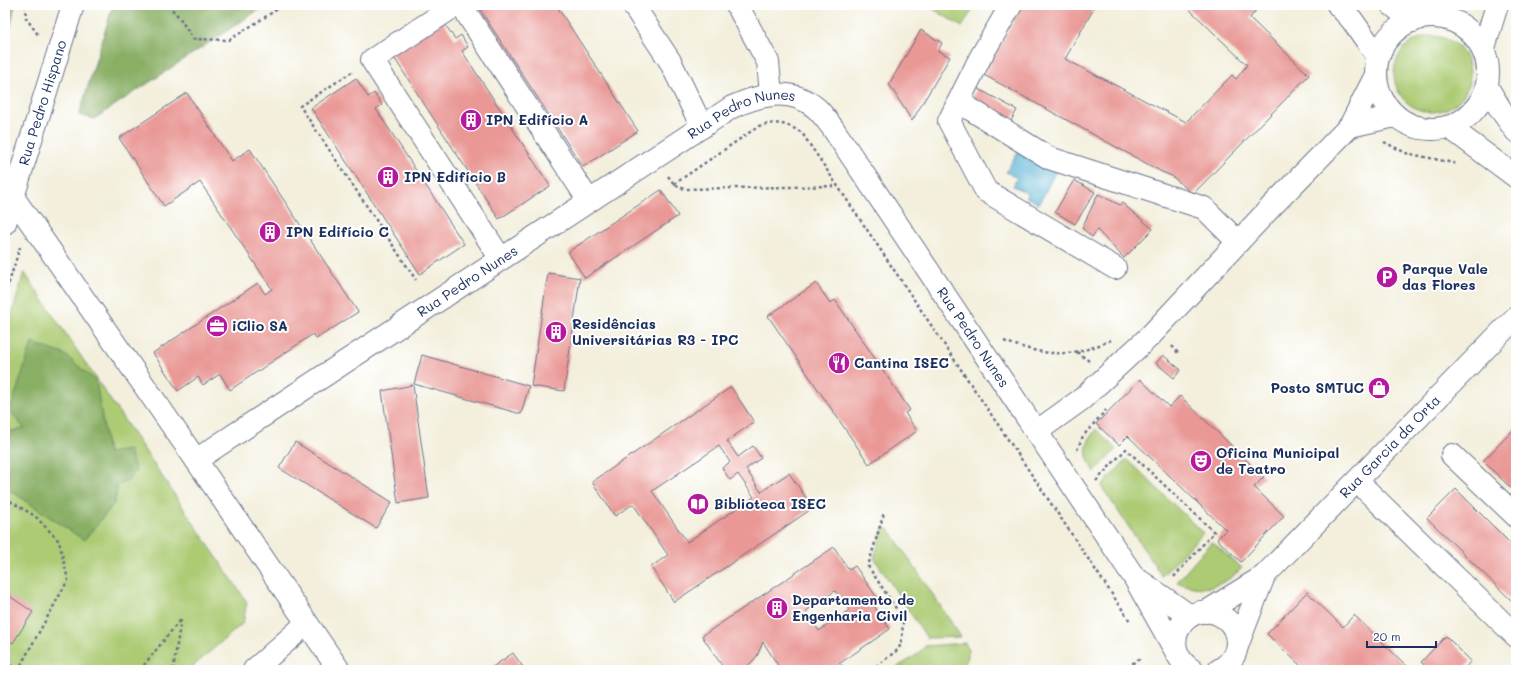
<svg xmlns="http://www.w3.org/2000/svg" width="1521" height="675" viewBox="0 0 1521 675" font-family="Mali,sans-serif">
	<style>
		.green { fill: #accb73; stroke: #647d68 }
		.forest { fill: #89af65; stroke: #526f62 }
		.water { fill: #54b1d2; stroke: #387098 }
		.building { fill: #e99895; fill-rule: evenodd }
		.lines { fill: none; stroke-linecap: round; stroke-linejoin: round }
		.minor-casing { stroke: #67728a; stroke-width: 24 }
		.major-casing { stroke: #67728a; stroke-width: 24 }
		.path { stroke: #67728a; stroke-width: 2.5; stroke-dasharray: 3 3; stroke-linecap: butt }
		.minor { stroke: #fff; stroke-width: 22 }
		.major { stroke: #fff; stroke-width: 22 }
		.labels { text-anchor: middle; stroke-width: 4; stroke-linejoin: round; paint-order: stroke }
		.street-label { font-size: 14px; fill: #1b2f5e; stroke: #fff }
		.poi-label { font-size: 14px; font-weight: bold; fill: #1b2f5e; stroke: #fff; text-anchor: start }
	</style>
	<rect width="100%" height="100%" fill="#fff"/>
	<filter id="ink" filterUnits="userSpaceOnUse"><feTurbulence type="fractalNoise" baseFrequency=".025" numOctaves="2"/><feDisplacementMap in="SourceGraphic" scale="8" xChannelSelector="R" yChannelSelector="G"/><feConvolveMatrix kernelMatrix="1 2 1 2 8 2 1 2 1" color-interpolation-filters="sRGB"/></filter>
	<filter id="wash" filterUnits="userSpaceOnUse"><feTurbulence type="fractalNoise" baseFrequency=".012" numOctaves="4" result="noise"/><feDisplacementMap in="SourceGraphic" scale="16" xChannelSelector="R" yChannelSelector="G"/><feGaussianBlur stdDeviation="0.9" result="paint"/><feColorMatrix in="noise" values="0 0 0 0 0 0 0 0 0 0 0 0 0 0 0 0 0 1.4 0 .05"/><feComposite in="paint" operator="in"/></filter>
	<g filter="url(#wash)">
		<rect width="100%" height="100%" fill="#f3efdc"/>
		<g class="green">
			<polygon points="927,5 975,5 962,27"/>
			<circle cx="1432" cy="74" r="38"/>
			<polygon points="24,272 247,602 243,623 189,670 5,670 5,339"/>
			<path d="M 1096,429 L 1116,449 L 1095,472 C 1083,454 1084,445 1096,429 Z"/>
			<polygon points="1127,459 1203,533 1162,576 1101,486"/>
			<polygon points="883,528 889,529 961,637 927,638 874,558"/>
			<path d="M 1212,542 L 1242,568 C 1221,588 1203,593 1177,582 Z"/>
			<path d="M 965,643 C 973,654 966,668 952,670 C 933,673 912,670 893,670 L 918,654 L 925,646 Z"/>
		</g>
		<g class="forest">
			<polygon points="5,5 15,5 5,53"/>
			<polygon points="113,5 266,5 94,119 79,115"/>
			<polygon points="32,343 64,354 96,381 108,453 129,450 136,471 128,481 118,485 114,504 84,540 5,487 5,433 24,428 10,411"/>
		</g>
		<polygon class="water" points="1018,151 1056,171 1039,204 1026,197 1029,194 1013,186 1017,178 1006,172"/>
		<g id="blocks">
			<g class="building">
				<polygon points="477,5 556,5 638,131 583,167"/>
				<polygon points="1022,5 1096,5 1065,59 1186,122 1232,75 1236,79 1247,65 1185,5 1260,5 1250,18 1309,75 1193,194 1172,176 1162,172 984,75"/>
				<polygon points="442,20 455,39 461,35 468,47 462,51 550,186 499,219 391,53"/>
				<polygon points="921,30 942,43 938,51 950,57 912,121 889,84"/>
				<polygon points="356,78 368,97 374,93 382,105 376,109 464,244 420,274 311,108"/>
				<polygon points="977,88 1017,110 1007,128 968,106"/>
				<polygon points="187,93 232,161 250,149 358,312 316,339 313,334 230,390 220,374 203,385 198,377 178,391 153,353 258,283 265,294 272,289 200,182 164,206 119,138"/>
				<polygon points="1074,180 1095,192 1075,224 1055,212"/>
				<polygon points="661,190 678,216 585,278 568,252"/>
				<polygon points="1098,194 1120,205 1122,203 1153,229 1124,258 1097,230 1092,237 1082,228"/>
				<polygon points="548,273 580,278 564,391 531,386"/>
				<polygon points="816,283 830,303 835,300 910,410 905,413 917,431 869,464 768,316"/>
				<polygon points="422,355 529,386 521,414 414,384"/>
				<polygon points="1163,355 1181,370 1174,378 1156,363"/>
				<polygon points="1140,379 1169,407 1180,396 1264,477 1254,487 1284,516 1241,562 1217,539 1226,530 1222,526 1128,436 1119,445 1096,424"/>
				<polygon points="413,385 429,498 398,503 382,391"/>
				<path d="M 731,387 L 754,422 L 727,441 L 738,457 L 753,446 L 761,458 L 746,469 L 761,492 L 789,473 L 813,508 L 674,602 L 651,567 L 668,555 L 633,504 L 615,516 L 592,482 ZM 719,446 L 730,462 L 722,468 L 730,480 L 738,474 L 754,497 L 687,542 L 652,491 Z"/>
				<polygon points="1516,427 1516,487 1513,490 1483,461"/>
				<polygon points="295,442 392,502 376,528 279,468"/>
				<polygon points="1456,489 1512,545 1516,541 1516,605 1427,518"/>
				<path d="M 834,547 L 849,570 L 855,566 L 880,602 L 874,606 L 890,629 L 830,670 L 790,670 L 787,666 L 781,670 L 763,642 L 757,656 L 750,664 L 741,670 L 725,670 L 702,636 ZM 835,591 L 849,610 L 819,631 L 806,611 Z"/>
				<polygon points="1307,592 1343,627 1354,615 1411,670 1301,670 1303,668 1267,634"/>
				<polygon points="5,593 33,612 13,643 5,638"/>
				<polygon points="1446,636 1471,661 1463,670 1429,670 1421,662"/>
				<polygon points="513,653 525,670 488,670"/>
			</g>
		</g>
	</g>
	<g filter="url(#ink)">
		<use href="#blocks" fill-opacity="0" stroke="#67728a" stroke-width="1"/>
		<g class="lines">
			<g class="minor-casing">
				<g id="minor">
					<polyline points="456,5 372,60 501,259"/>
					<polyline points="461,5 589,201"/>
					<polyline points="633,5 670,61 702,127"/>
					<polyline points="737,5 768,62 771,94"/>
					<polyline points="1011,5 980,58 949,121 986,191 1115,268"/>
					<polyline points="1426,17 1445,5"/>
					<polyline points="1483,51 1497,5"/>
					<polyline points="959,102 1049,158 1204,208 1238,242"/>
					<polyline points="1350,126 1395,116"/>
					<polyline points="13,197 196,460 339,670"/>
					<path id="s1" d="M 5,223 L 73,5"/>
					<polyline points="1036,432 1082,399 1150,336 1272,206 1350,126 1376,75"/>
					<polyline points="1452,455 1516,516"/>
					<path id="s2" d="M 196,460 L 732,107 C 759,95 790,86 816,108 C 822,113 827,121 832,127 L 1134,577 L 1178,655"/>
					<polyline points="1357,481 1516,636"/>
					<polyline points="1140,581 1190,616"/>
					<path id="s3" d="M 1206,612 L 1264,576 L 1516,317"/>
					<polyline points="1237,646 1264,576"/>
					<polyline points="254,670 307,623"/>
					<path d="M 1192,670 C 1152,644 1192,592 1226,619 C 1233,625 1237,634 1237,643 C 1237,655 1229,665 1219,670"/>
				</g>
			</g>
			<g class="major-casing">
				<g id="major">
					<polyline points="1338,5 1352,20 1378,57"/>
					<polyline points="1392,5 1413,21"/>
					<circle cx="1432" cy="73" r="56"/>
					<polyline points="1487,87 1501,110 1516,131"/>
					<polyline points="1449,127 1516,177"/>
				</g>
			</g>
			<g class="path">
				<polyline points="25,5 26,18 39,36"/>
				<polyline points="168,5 179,17 193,39 229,40 284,5"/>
				<polyline points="352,72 300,106 416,280"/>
				<polyline points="1384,142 1406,153 1458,164"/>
				<polyline points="668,176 674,184 684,189 838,186"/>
				<path d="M 674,184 L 759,126 C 776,121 787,123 802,133 L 1130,621"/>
				<polyline points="5,295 20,247"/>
				<path d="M 1004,341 C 1045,356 1070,359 1111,340"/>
				<polyline points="1172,346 1178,353"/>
				<polyline points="1077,352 1089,361"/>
				<polyline points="1077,450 1083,436 1106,410"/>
				<polyline points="1096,481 1126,449 1214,532 1173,578"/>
				<polyline points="5,498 35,516 59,541 68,580 18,670"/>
				<polyline points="5,660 16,670"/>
				<polyline points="841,665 845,670"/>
				<polyline points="140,670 181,619 173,670"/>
				<polyline points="871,670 899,649 902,638 903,619 868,566 884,513"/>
				<polyline points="1122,670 1141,658"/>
			</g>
			<use href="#minor" class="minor"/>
			<use href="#major" class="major"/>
		</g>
	</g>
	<defs>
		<g id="building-disc" transform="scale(1.15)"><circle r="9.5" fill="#b5179e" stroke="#fff"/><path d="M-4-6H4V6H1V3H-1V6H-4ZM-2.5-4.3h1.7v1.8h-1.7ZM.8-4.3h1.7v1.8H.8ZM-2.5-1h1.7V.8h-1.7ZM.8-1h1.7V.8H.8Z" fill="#fff"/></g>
		<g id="parking-disc" transform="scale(1.15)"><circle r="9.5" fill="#b5179e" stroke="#fff"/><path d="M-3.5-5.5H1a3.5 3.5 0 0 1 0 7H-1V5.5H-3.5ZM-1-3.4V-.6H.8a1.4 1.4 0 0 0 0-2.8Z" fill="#fff"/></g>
		<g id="office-disc" transform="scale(1.15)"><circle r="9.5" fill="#b5179e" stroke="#fff"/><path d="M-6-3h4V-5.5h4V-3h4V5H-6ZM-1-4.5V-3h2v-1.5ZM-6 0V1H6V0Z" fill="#fff"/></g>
		<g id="restaurant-disc" transform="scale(1.15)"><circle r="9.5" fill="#b5179e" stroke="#fff"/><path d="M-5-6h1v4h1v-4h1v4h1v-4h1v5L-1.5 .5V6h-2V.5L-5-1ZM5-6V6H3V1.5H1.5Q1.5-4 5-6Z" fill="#fff"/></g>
		<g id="shop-disc" transform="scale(1.15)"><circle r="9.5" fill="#b5179e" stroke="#fff"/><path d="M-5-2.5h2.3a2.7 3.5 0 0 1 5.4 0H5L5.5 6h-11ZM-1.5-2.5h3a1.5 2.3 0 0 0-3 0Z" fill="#fff"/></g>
		<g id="theatre-disc" transform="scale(1.15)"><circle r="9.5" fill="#b5179e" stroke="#fff"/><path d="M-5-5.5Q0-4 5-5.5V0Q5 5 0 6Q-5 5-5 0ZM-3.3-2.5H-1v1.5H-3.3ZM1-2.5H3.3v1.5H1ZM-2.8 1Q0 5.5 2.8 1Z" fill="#fff"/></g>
		<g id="library-disc" transform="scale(1.15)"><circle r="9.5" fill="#b5179e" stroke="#fff"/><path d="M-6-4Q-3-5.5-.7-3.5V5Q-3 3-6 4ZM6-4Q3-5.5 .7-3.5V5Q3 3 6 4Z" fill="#fff"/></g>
	</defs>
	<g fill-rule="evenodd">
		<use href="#building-disc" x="471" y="120"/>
		<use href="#building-disc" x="388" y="177"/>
		<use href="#building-disc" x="270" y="232"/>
		<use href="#parking-disc" x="1387" y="277"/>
		<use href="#office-disc" x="217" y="326"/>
		<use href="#building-disc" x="556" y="332"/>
		<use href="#restaurant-disc" x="839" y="363"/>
		<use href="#shop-disc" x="1379" y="388"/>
		<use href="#theatre-disc" x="1201" y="461"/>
		<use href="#library-disc" x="698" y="504"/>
		<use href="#building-disc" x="777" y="608"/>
	</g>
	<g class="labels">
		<g class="street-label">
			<text dy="5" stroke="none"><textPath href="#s1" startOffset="126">Rua Pedro Hispano</textPath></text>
			<text dy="5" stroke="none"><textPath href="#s2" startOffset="649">Rua Pedro Nunes</textPath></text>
			<text dy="5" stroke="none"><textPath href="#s2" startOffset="325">Rua Pedro Nunes</textPath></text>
			<text dy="5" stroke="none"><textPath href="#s2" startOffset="1009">Rua Pedro Nunes</textPath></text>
			<text dy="5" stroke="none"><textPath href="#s3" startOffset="249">Rua Garcia da Orta</textPath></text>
		</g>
		<g class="poi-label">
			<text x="486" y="125">IPN Edifício A</text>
			<text x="404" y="182">IPN Edifício B</text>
			<text x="286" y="237">IPN Edifício C</text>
			<text x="1402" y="274">Parque Vale<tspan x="1402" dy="16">das Flores</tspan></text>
			<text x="572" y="329">Residências<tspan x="572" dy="16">Universitárias R3 - IPC</tspan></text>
			<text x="232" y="331">iClio SA</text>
			<text x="854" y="368">Cantina ISEC</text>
			<text x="1364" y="393" text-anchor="end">Posto SMTUC</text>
			<text x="1216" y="458">Oficina Municipal<tspan x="1216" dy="16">de Teatro</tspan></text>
			<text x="714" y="509">Biblioteca ISEC</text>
			<text x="792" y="605">Departamento de<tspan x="792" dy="16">Engenharia Civil</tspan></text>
		</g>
	</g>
	<rect width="1521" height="675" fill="none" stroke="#fff" stroke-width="20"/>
	<path d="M1367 641v6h69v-6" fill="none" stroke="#1b2f5e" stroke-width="2"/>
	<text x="1373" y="641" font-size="12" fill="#1b2f5e" stroke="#ffffff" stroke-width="3" paint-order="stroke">20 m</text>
</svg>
